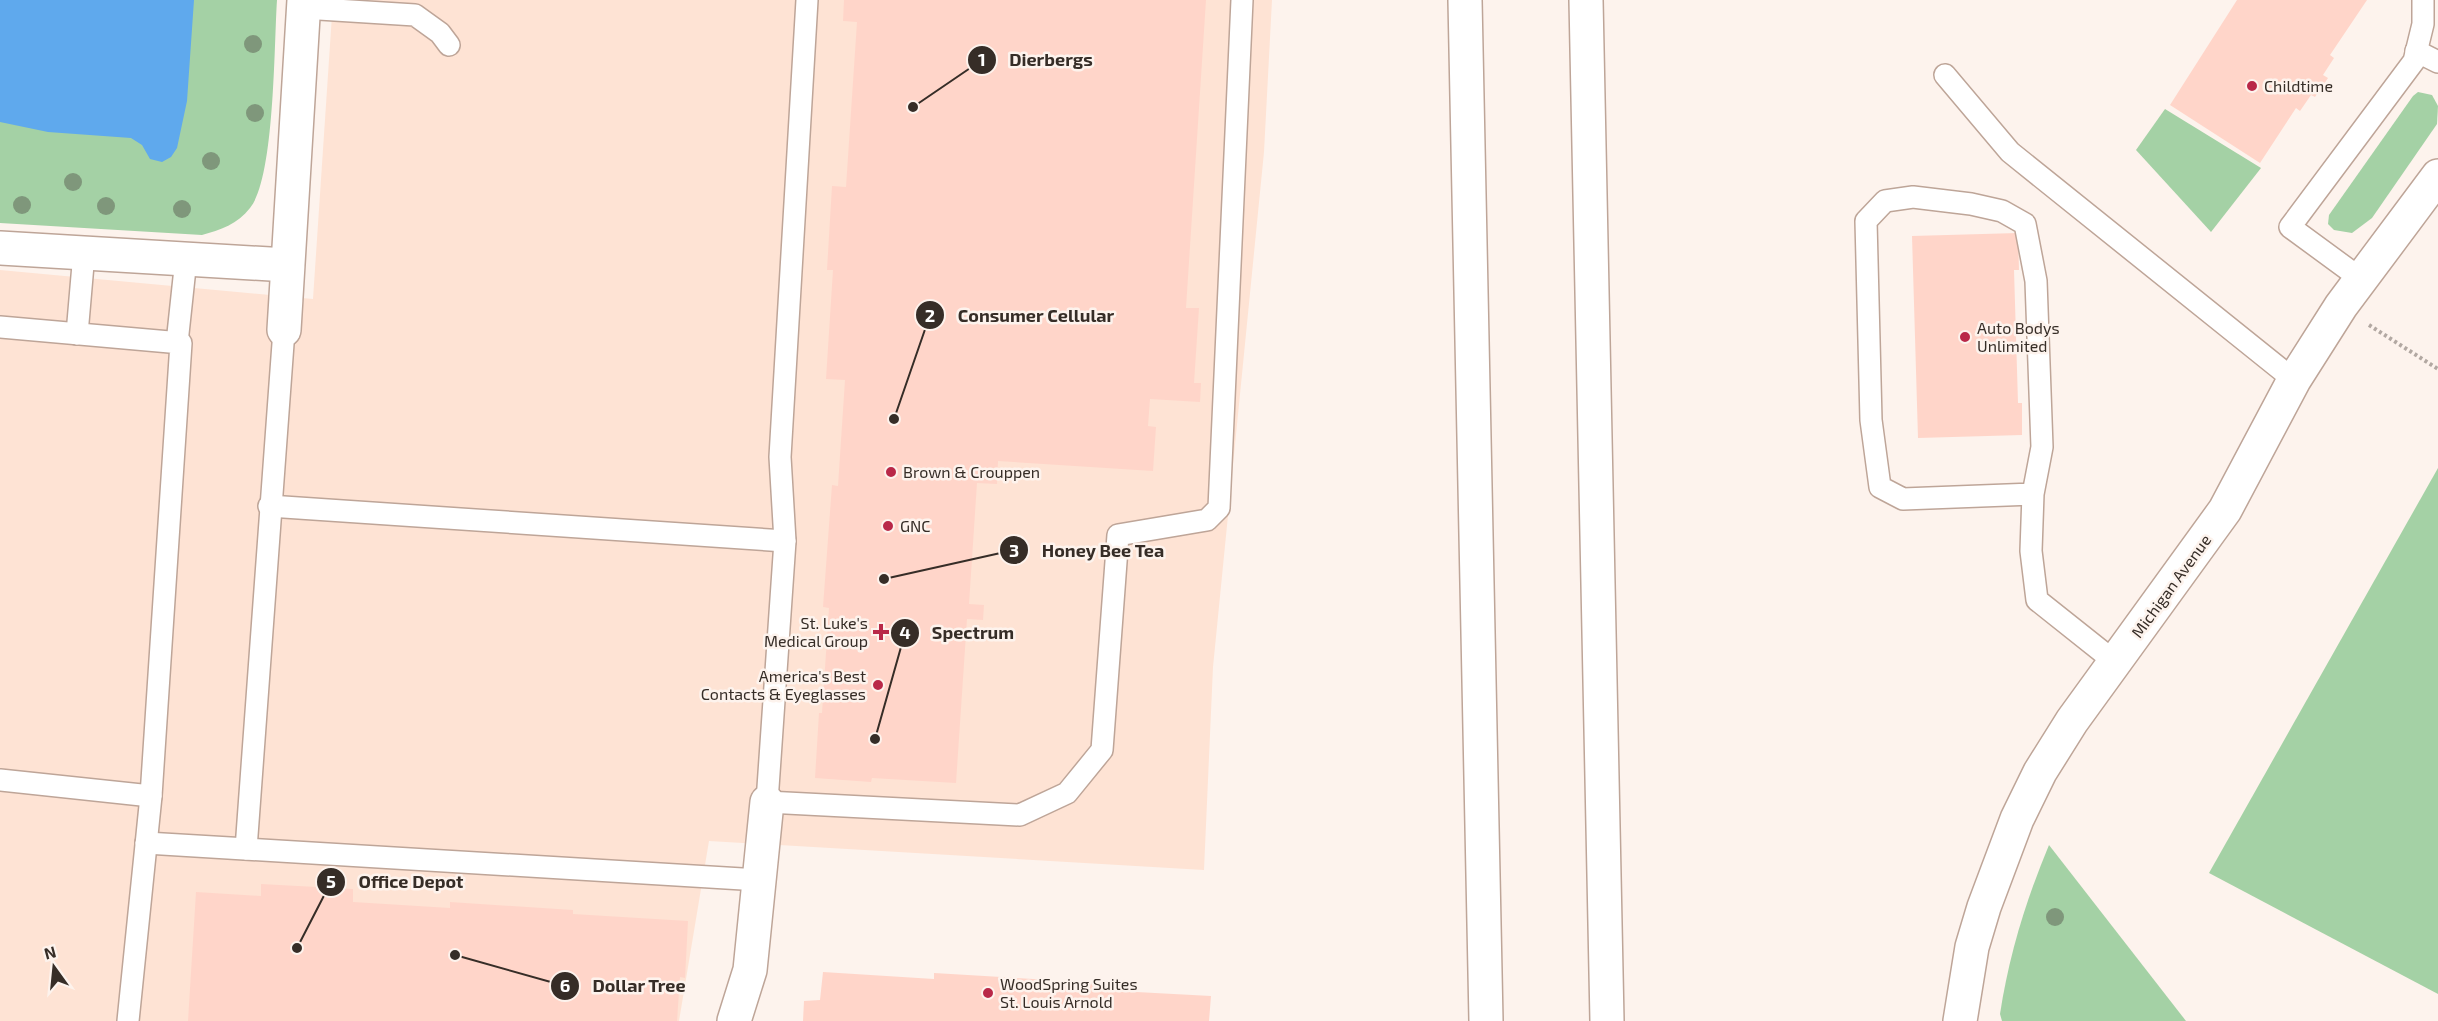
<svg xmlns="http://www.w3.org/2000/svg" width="2438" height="1021" viewBox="0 0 2438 1021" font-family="'Exo 2',sans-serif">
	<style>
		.built { fill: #fee3d4 }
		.green { fill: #a4d1a5 }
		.water { fill: #5fa9ed }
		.building { fill: #ffd5c9 }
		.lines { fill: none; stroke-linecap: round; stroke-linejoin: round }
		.service-casing { stroke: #bea598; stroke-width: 24 }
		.minor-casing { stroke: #bea598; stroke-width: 36 }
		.tertiary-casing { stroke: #bea598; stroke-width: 36 }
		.motorway-casing { stroke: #bea598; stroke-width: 36 }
		.path { stroke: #b2a8a2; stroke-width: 4; stroke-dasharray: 3 3; stroke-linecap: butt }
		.service { stroke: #fff; stroke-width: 21 }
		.minor { stroke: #fff; stroke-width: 33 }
		.tertiary { stroke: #fff; stroke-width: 33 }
		.motorway { stroke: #fff; stroke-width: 33 }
		.tree { fill: #7f977b }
		.poi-dot { fill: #b92848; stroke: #fdf3ed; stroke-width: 2 }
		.labels { text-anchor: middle; stroke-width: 5; stroke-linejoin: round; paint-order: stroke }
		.poi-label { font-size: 16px; fill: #362d27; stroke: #fdf3ed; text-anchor: start }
		.street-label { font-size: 16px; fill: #362d27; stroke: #fdf3ed }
		.leader { fill: none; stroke: #362d27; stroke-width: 2 }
		.callout-dot { fill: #362d27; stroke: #fdf3ed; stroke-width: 2 }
		.mark-label { font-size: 18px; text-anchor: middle; font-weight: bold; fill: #fff }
		.callout-label { font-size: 18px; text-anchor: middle; font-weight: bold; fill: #362d27; stroke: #fdf3ed; stroke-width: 5; stroke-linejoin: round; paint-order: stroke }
	</style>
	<rect width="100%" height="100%" fill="#fdf3ed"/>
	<polygon class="built" points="333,0 1272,0 1264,152 1213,667 1204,870 709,841 679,1021 0,1021 0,270 313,299"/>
	<g class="green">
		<path d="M 0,0 L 277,0 C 274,44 275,178 250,208 C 238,224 220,230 202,235 L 0,223 Z"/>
		<polygon points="2418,92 2432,95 2438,106 2437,124 2372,218 2352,233 2334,230 2328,224 2329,215 2413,96"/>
		<polygon points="2165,109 2261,168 2211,232 2136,150"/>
		<polygon points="2438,468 2438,994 2209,873"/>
		<path d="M 2049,845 L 2186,1021 L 2002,1021 L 2000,1014 C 2009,955 2026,900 2049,845 Z"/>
	</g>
	<polygon class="water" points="0,0 194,0 187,101 177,148 171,157 162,162 150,159 142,145 131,138 48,132 0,122"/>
	<g class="building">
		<polygon points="844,0 1206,0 1186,308 1199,308 1194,383 1201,383 1200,402 1150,399 1148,426 1156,427 1153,471 998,461 997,484 977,483 969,604 984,605 983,620 967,619 956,783 872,778 871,782 815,778 819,713 822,713 829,608 823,607 832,485 838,486 845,380 826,379 833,270 827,270 832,186 846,187 857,22 843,21"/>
		<polygon points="2237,0 2367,0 2330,55 2334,58 2323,75 2328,78 2315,97 2311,95 2300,111 2296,108 2260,163 2170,105"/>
		<polygon points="2018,233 2019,270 2014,270 2018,403 2022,403 2022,435 1918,438 1912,236"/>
		<polygon points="261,884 353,889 353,902 450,908 450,902 573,910 573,914 688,921 685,978 680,977 677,1021 188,1021 196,892 261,896"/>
		<polygon points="823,972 934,979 934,973 1100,983 1099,990 1211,996 1209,1021 803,1021 804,1001 820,1000"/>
	</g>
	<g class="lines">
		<g class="service-casing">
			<g id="service">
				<polyline points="807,0 780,457 785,541 767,802 1020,815 1067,793 1102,750 1118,535 1207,520 1219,508 1242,0"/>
				<polyline points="303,8 415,15 440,33 449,45"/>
				<polyline points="2416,51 2438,62"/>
				<polyline points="1945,75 2010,152 2294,380"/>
				<polyline points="2361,279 2290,227 2414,61 2423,24 2423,0"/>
				<polyline points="0,327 181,343 151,796 128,1021"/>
				<polyline points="77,334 84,253"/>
				<polyline points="177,343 186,259"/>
				<polyline points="2033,494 1903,499 1880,487 1871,420 1866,221 1885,201 1913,197 1971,204 2002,211 2025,224 2036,281 2042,447 2033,494 2031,551 2037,600 2115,662"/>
				<polyline points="269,506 785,541"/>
				<polyline points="0,780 151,796"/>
				<polyline points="146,843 759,880"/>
				<polyline points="246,849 284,330"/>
			</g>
		</g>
		<g class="minor-casing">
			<g id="minor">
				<polyline points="0,248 287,265"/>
				<polyline points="284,330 304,0"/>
				<polyline points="734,1021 750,970 767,802"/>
			</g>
		</g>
		<g class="tertiary-casing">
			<polyline id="tertiary" points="1960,1021 1972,947 1984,907 2017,819 2040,772 2072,721 2225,510 2294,380 2341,306 2438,176"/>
		</g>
		<g class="motorway-casing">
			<g id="motorway">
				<polyline points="1465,0 1486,1021"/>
				<polyline points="1586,0 1607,1021"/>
			</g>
		</g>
		<polyline class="path" points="2369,325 2438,369"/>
		<use href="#service" class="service"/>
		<use href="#minor" class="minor"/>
		<use href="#tertiary" class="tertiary"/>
		<use href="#motorway" class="motorway"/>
	</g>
	<g class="tree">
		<circle cx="253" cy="44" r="9"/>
		<circle cx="255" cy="113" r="9"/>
		<circle cx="211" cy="161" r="9"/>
		<circle cx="73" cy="182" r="9"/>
		<circle cx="22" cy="205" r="9"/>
		<circle cx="106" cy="206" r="9"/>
		<circle cx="182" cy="209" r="9"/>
		<circle cx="2055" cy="917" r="9"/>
	</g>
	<g class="poi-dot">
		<circle cx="2252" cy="86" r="6"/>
		<circle cx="1965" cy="337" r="6"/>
		<circle cx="891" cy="472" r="6"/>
		<circle cx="888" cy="526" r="6"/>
		<path d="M878 623h6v6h6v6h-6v6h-6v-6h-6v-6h6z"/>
		<circle cx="878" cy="685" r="6"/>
		<circle cx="988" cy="993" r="6"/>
	</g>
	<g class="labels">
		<g class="poi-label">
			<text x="2264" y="92">Childtime</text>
			<text x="1977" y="334">Auto Bodys<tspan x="1977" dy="18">Unlimited</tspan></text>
			<text x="903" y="478">Brown &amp; Crouppen</text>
			<text x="900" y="532">GNC</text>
			<text x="868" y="629" text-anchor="end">St. Luke's<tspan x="868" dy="18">Medical Group</tspan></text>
			<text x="866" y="682" text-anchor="end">America's Best<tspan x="866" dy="18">Contacts &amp; Eyeglasses</tspan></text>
			<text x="1000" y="990">WoodSpring Suites<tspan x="1000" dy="18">St. Louis Arnold</tspan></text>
		</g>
		<g class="street-label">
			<text transform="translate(2171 586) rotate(-54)" y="6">Michigan Avenue</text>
		</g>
	</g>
	<path class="leader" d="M913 107L982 60M894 419L930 315M884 579L1014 550M875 739L905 633M297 948L331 882M455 955L565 986"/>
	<g class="callout-dot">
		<circle cx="913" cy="107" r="6"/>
		<circle cx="894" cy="419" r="6"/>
		<circle cx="884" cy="579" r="6"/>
		<circle cx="875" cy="739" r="6"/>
		<circle cx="297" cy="948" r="6"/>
		<circle cx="455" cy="955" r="6"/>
		<circle cx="982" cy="60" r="15"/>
		<circle cx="930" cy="315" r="15"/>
		<circle cx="1014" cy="550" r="15"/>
		<circle cx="905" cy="633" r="15"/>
		<circle cx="331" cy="882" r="15"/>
		<circle cx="565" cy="986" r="15"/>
	</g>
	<g class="mark-label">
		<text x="982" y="66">1</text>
		<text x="930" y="322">2</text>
		<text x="1014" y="557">3</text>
		<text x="905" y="639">4</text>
		<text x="331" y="888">5</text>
		<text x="565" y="992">6</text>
	</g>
	<g class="callout-label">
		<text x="1051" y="66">Dierbergs</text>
		<text x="1036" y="322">Consumer Cellular</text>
		<text x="1103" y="557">Honey Bee Tea</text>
		<text x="973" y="639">Spectrum</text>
		<text x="411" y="888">Office Depot</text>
		<text x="639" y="992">Dollar Tree</text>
	</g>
	<g transform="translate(54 967) rotate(345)" stroke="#fdf3ed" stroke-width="4.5" paint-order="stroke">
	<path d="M0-4.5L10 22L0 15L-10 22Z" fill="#362d27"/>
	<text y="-9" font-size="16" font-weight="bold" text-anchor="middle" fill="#362d27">N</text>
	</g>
</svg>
